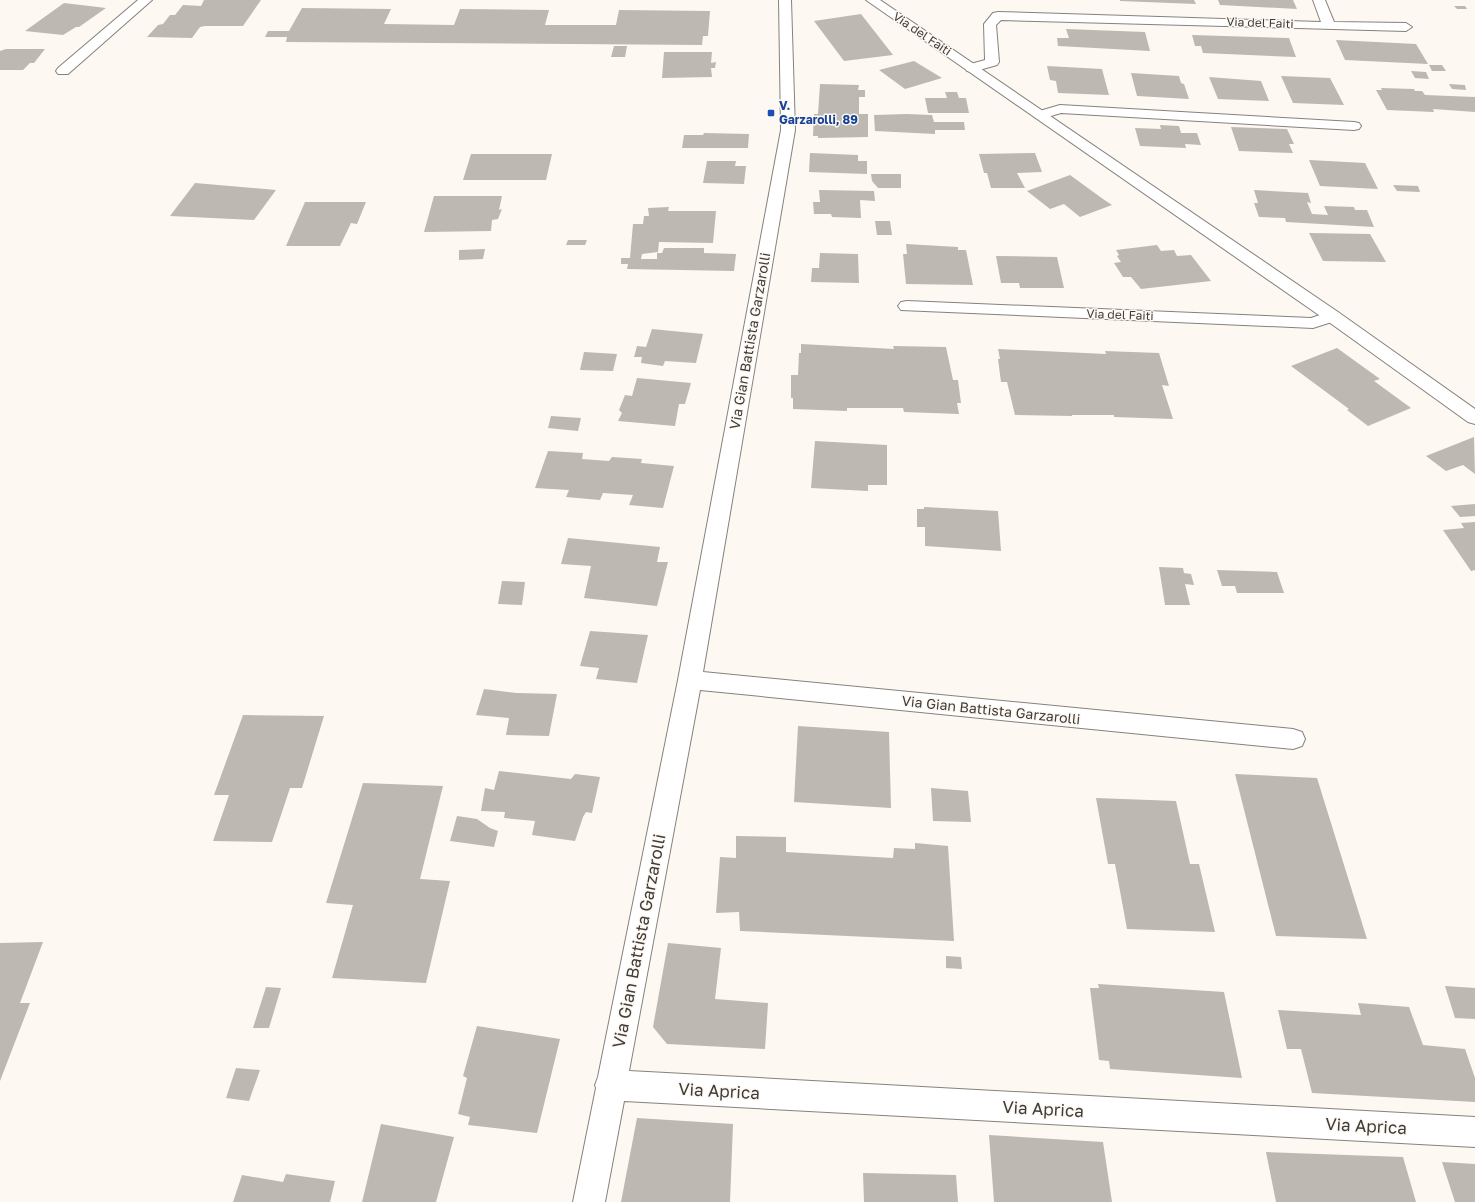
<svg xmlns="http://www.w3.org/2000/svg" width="1475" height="1202" viewBox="0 0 1475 1202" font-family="'Golos Text',sans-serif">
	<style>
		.building { fill: #bdb8b2 }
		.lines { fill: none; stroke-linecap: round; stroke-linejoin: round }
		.street-casing { stroke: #87817c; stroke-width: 2 }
		.secondary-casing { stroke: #87817c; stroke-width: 2 }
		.street { fill: #fff; fill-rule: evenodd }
		.secondary { fill: #fff; fill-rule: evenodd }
		.transit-dot { fill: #1a4fb4; stroke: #fef8f2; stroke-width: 1.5 }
		.labels { text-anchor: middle; stroke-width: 3; stroke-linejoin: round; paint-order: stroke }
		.far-street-label { font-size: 12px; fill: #3f3d3a; stroke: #fef8f2 }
		.far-transit-label { font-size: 12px; font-weight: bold; fill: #164399; stroke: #fef8f2; text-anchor: start }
		.street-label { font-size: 14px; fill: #3f3d3a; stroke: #fef8f2 }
		.near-street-label { font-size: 17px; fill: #3f3d3a; stroke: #fef8f2 }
	</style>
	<rect width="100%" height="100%" fill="#fef8f2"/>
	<g class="building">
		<polygon points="204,0 261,0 243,26 205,26 200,27 192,38 147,37 158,25 163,24 170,15 175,15 183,5 201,6"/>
		<polygon points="1120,0 1194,0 1196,4 1120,1"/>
		<polygon points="1218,0 1293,0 1297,9 1220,5"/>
		<polygon points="64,3 106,8 79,27 76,27 63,35 25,31"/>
		<polygon points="1454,6 1465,6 1467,9 1457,9"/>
		<polygon points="302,8 391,9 384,24 454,25 460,9 549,10 545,25 616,25 619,10 710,11 708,36 703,36 702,45 286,42 287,37 265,37 268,31 289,31"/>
		<polygon points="861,14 893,55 844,61 814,21"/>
		<polygon points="1066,29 1145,32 1150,51 1058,46 1057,38 1069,38"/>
		<polygon points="1192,35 1289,38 1296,57 1203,53 1201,46 1195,46"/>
		<polygon points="1336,40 1416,44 1428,64 1345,60"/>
		<polygon points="614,46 627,46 625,57 611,57"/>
		<polygon points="6,49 45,49 34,63 30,63 23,70 0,70 0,51"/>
		<polygon points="664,52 712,52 711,63 716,62 715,68 711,68 712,77 662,78"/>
		<polygon points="914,61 942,78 905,89 879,70"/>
		<polygon points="1429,65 1442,65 1446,71 1432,71"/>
		<polygon points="1047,66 1102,69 1109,95 1058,93 1056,81 1050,80"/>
		<polygon points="1411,71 1426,72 1429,79 1415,78"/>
		<polygon points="1131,73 1179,76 1181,83 1184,84 1189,99 1137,96"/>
		<polygon points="1281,76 1330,78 1344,105 1293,103"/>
		<polygon points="1209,77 1261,81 1269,101 1218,99"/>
		<polygon points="820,84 859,85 858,90 865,90 865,97 859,97 859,114 868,114 868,137 818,138 818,136 813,136 814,114 818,114"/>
		<polygon points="1449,84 1465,85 1466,90 1452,89"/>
		<polygon points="1381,88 1414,89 1415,91 1422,91 1425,95 1475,97 1475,112 1433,109 1434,112 1387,110 1376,90 1382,90"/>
		<polygon points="945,92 957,92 959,98 966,98 969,113 928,113 925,98 947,98"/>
		<polygon points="907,114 932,115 934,122 964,122 965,130 935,130 935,134 875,131 874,115"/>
		<polygon points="1160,125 1179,126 1181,133 1197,133 1201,145 1185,144 1186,148 1140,146 1135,128 1161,129"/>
		<polygon points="1231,127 1287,129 1294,144 1289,144 1293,153 1239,151"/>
		<polygon points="704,133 749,134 748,148 682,148 684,135 703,135"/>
		<polygon points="810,153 858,155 858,161 867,161 867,174 809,172"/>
		<polygon points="1035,153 1042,172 1017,173 1025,188 991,188 987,173 984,173 979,154"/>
		<polygon points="471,154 552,154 546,180 463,180"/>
		<polygon points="1309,160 1365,163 1378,189 1320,186"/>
		<polygon points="707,161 736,161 735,166 746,166 744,184 703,183"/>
		<polygon points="871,174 901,174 901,188 878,188 872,181"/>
		<polygon points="1070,175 1103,199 1112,205 1080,217 1064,204 1050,209 1027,191"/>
		<polygon points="195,183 276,190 254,220 170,216"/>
		<polygon points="1393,185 1418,186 1420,192 1397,191"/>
		<polygon points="819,190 874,191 875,201 860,200 861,218 832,217 831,214 814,214 813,202 820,202"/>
		<polygon points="1254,190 1308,193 1311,203 1307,202 1312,214 1328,215 1324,206 1354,207 1355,210 1367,210 1374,227 1286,222 1285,218 1259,217 1254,203 1258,203"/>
		<polygon points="434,196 502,196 499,210 502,209 498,219 492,220 491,231 424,232"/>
		<polygon points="305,202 366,202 357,224 351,223 340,246 286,246"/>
		<polygon points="669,207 668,211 716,211 713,243 659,242 658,252 642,254 641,259 657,259 657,253 662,253 664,248 704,248 704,253 736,254 734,271 627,269 628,264 621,264 621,258 630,258 633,224 643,224 644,216 649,216 648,208"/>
		<polygon points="875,221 890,221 892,235 877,235"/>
		<polygon points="1309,233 1370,234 1386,262 1323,261"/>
		<polygon points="568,240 587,240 585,245 566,245"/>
		<polygon points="906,244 958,247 958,250 966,250 973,285 906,284 903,254 907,254"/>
		<polygon points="1157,245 1161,251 1174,250 1177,256 1191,255 1211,281 1141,289 1131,277 1123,277 1114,263 1121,262 1117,256 1119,255 1116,250"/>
		<polygon points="485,249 483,259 459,260 459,250"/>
		<polygon points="820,253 858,254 859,283 811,282 812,268 819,268"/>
		<polygon points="996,256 1057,257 1064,288 1020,288 1019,283 1001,283"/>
		<polygon points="652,329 703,334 696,363 665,361 663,366 641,363 642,357 634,357 637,346 646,347"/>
		<polygon points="801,344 894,349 893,346 946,347 953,380 958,380 961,403 957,403 959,414 904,412 903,408 847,408 847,411 793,409 793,398 791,398 791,375 798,375 799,353 801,353"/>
		<polygon points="1337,348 1380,379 1374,381 1411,408 1368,426 1347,410 1349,409 1291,366"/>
		<polygon points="998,349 1106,354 1105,351 1159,353 1169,386 1162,385 1173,419 1114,417 1114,415 1072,415 1072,416 1015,415 1007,382 1001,382 998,359 1000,359"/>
		<polygon points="584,352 617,354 613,371 580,370"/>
		<polygon points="637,378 691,383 685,404 679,404 675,426 618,421 622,413 619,410 625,395 632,396"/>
		<polygon points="551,416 581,418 578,431 548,428"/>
		<polygon points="1474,437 1475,474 1463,465 1446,471 1426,456"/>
		<polygon points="815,441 887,445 887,485 868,485 868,491 811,488"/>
		<polygon points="548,451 583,453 582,459 609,461 612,457 642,459 641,463 674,466 663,508 629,505 633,495 603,493 600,500 566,497 569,490 535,488"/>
		<polygon points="1475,504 1475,516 1460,517 1451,506"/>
		<polygon points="924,507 998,511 1001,551 925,546 925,527 917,527 917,509 924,509"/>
		<polygon points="1475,522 1475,570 1471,571 1443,530 1464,528 1461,523"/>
		<polygon points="568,538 660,547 657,562 668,562 657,606 584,598 591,566 561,564"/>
		<polygon points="1159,567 1183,568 1184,573 1191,574 1194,585 1185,584 1190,605 1165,605"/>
		<polygon points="1217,570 1277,572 1284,593 1237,593 1235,586 1222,586"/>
		<polygon points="502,581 525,582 522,605 498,604"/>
		<polygon points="590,631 648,635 637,683 596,679 599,668 580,666"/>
		<polygon points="484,689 517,693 557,694 549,736 506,735 509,718 476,715"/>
		<polygon points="243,715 324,716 302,788 290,788 272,842 213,841 229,795 214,795"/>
		<polygon points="798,726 889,732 891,808 794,802"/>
		<polygon points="499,771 571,779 575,774 600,777 592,813 586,812 583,817 575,841 532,835 535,821 504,818 505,812 481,811 485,788 494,790"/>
		<polygon points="1235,774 1317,778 1367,939 1276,936"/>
		<polygon points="363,783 443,786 420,879 450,881 426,983 332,978 353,905 326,903"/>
		<polygon points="931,788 968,791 971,822 933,821"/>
		<polygon points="1096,798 1176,801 1190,864 1199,864 1215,932 1127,929 1115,864 1108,864"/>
		<polygon points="457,816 477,819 490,828 498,831 494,847 450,841"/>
		<polygon points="736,836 786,837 786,852 893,858 894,848 915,849 915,843 948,846 954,941 740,931 739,912 716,913 720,857 736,858"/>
		<polygon points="43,942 20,1003 30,1003 0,1081 0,943"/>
		<polygon points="668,943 721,948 715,999 768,1003 765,1049 667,1044 653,1027"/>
		<polygon points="946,956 961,957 962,969 946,968"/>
		<polygon points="1098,984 1224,992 1242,1078 1110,1069 1109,1061 1099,1060 1090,988 1099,988"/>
		<polygon points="1445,986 1475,988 1475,1019 1455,1018"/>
		<polygon points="266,987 281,988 269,1028 253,1028"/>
		<polygon points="1358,1003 1409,1007 1423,1045 1465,1049 1475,1078 1475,1102 1312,1093 1301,1049 1287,1049 1278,1010 1361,1015"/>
		<polygon points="477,1026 560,1039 537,1133 468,1125 470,1117 458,1114 467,1078 463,1076"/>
		<polygon points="236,1068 260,1070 249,1101 226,1098"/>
		<polygon points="637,1118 733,1124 730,1202 621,1202"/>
		<polygon points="381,1124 454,1137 436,1202 362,1202"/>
		<polygon points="989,1135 1103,1142 1112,1202 994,1202"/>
		<polygon points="1266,1152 1403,1157 1416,1202 1276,1202"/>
		<polygon points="1442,1162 1475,1164 1475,1202 1455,1202"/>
		<polygon points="863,1173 956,1175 958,1202 864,1202"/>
		<polygon points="286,1174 335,1181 330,1202 233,1202 242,1175 283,1182"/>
	</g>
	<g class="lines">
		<g class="street-casing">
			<g id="street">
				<polygon points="138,0 152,0 68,74 58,74 56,71 58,68"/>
				<polygon points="779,0 791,0 795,130 703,672 1293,729 1302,732 1305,739 1302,746 1293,749 700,690 629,1071 1475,1117 1475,1147 624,1101 605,1202 573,1202 596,1088 595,1085 598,1077 678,680 781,130"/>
				<polygon points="1313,0 1325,0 1334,22 1406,23 1412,27 1406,31 1001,20 996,25 999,62 997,65 972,72 967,71 965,68 967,65 985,60 984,24 993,13 998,12 1321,22"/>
				<polygon points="1060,105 1354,122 1359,123 1361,126 1359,129 1354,130 1061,113 1041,119 1036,118 1034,115 1036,112"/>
				<polygon points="907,301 1311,318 1332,311 1338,312 1341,316 1338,320 1313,328 901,310 898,306 901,302"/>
			</g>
		</g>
		<g class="secondary-casing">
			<polygon id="secondary" points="866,0 880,0 1338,312 1475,409 1475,424 1468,422 1326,320"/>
		</g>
		<use href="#street" class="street"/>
		<use href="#secondary" class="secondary"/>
	</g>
	<rect class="transit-dot" x="767" y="109" width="8" height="8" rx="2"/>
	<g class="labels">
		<g class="far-street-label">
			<text transform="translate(1260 23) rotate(2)" y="4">Via del Faiti</text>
			<text transform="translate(922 34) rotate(34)" y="4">Via del Faiti</text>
			<text transform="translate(1120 315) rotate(2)" y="4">Via del Faiti</text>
		</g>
		<g class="far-transit-label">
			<text x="779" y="110">V.<tspan x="779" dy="14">Garzarolli, 89</tspan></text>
		</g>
		<g class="street-label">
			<text transform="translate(750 341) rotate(-80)" y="5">Via Gian Battista Garzarolli</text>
			<text transform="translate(991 710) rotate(6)" y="5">Via Gian Battista Garzarolli</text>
		</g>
		<g class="near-street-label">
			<text transform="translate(639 941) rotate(-79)" y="6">Via Gian Battista Garzarolli</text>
			<text transform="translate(719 1091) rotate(3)" y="6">Via Aprica</text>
			<text transform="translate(1043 1109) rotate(3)" y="6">Via Aprica</text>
			<text transform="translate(1366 1126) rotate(3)" y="6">Via Aprica</text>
		</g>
	</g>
</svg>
